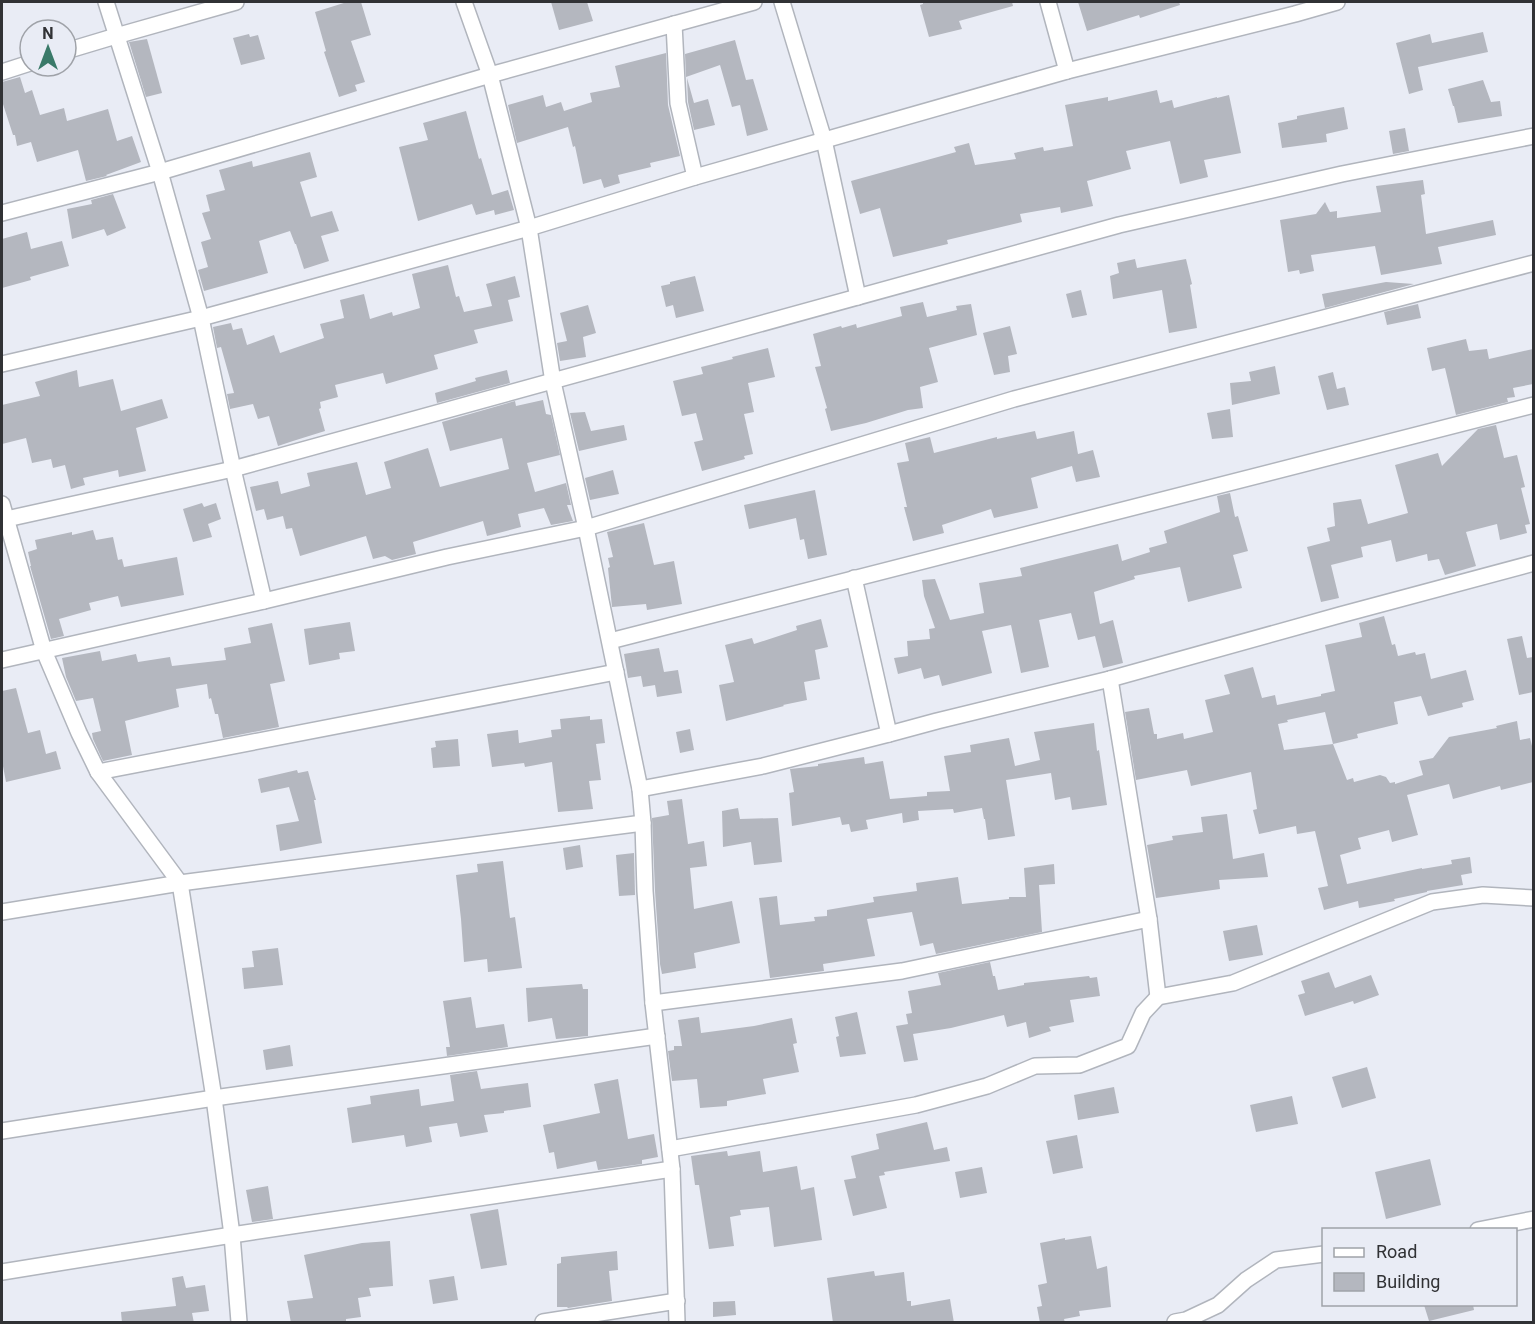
<svg xmlns="http://www.w3.org/2000/svg" width="1535" height="1324" viewBox="0 0 1535 1324" font-family="Roboto,sans-serif">
	<style>
		.building { fill: #b4b7bf; fill-rule: evenodd }
		.lines { fill: none; stroke-linecap: round; stroke-linejoin: round }
		.minor-casing { stroke: #b1b5bd; stroke-width: 18 }
		.minor { stroke: #fff; stroke-width: 15 }
	</style>
	<rect width="100%" height="100%" fill="#e9ecf5"/>
	<g class="building">
		<polygon points="347,2 361,2 371,35 351,41 365,82 355,85 357,91 339,97 324,52 326,51 315,12"/>
		<polygon points="551,2 587,2 593,21 559,30"/>
		<polygon points="923,2 1012,2 1013,6 959,21 962,29 929,37 920,5 923,4"/>
		<polygon points="1078,2 1179,2 1180,5 1140,18 1139,15 1087,31"/>
		<polygon points="1483,32 1488,52 1418,67 1423,90 1409,94 1396,43 1430,34 1432,43"/>
		<polygon points="249,34 250,37 258,35 265,59 241,65 233,38"/>
		<polygon points="147,39 162,93 146,97 129,42"/>
		<polygon points="735,40 746,80 753,79 768,130 747,136 740,105 732,107 720,65 686,77 685,54"/>
		<polygon points="666,53 668,105 680,156 650,163 651,167 618,175 620,183 604,188 601,179 583,184 575,146 573,147 568,127 517,143 508,105 543,95 546,107 561,102 564,111 592,102 590,93 620,87 615,66"/>
		<polygon points="20,77 25,93 32,90 40,115 64,108 67,121 108,109 117,141 132,136 141,162 106,175 107,176 86,181 78,150 37,162 31,142 17,146 15,135 13,135 2,101 2,82"/>
		<polygon points="687,78 694,103 708,99 715,125 694,130 688,102"/>
		<polygon points="1483,80 1491,102 1500,101 1502,116 1458,123 1454,106 1453,106 1448,89"/>
		<polygon points="1157,90 1160,103 1172,100 1174,108 1217,97 1217,98 1229,95 1241,153 1204,160 1208,177 1180,184 1170,141 1126,151 1131,169 1087,181 1093,206 1061,213 1060,207 1020,214 1022,222 947,240 948,244 893,257 880,208 860,214 851,181 956,152 954,147 969,143 975,165 1016,159 1014,153 1043,147 1044,151 1073,146 1065,105 1108,97 1108,101"/>
		<polygon points="1344,107 1348,129 1326,134 1327,142 1282,148 1278,123 1297,119 1297,116"/>
		<polygon points="466,111 479,159 481,158 492,195 508,190 514,210 495,215 494,210 476,215 472,204 418,221 399,147 428,140 423,123"/>
		<polygon points="1405,128 1409,151 1393,154 1389,131"/>
		<polygon points="310,152 317,177 300,182 311,217 332,211 339,231 321,236 329,261 304,269 296,244 295,244 290,231 259,241 268,273 204,291 198,270 208,267 201,242 211,239 202,213 210,211 206,195 225,190 219,170 252,161 253,167"/>
		<polygon points="1423,180 1425,194 1421,195 1426,234 1493,220 1496,235 1438,247 1442,264 1381,275 1375,246 1311,255 1314,271 1300,274 1299,270 1288,272 1280,220 1316,214 1325,202 1330,212 1337,211 1337,218 1381,212 1376,186"/>
		<polygon points="113,194 126,228 107,236 104,229 72,239 67,209 92,204 91,200"/>
		<polygon points="27,232 31,249 62,241 69,266 30,277 31,280 2,288 2,239"/>
		<polygon points="1135,259 1137,268 1186,259 1192,284 1190,285 1197,328 1169,333 1162,290 1113,299 1110,276 1119,273 1117,263"/>
		<polygon points="448,265 456,297 459,296 464,312 492,306 486,284 515,276 520,297 508,300 513,321 474,330 478,343 434,355 438,369 386,384 383,373 335,385 338,397 320,402 321,408 319,409 325,431 293,441 278,446 269,416 258,419 253,404 230,409 227,394 234,393 221,347 217,348 213,327 231,323 233,330 242,328 247,345 274,335 280,353 324,338 320,324 344,318 340,300 364,294 370,319 392,312 393,316 420,308 412,274"/>
		<polygon points="695,276 704,311 676,318 673,305 666,307 661,286 670,284 670,282"/>
		<polygon points="1386,282 1414,284 1325,308 1322,294"/>
		<polygon points="1081,290 1087,315 1072,318 1066,294"/>
		<polygon points="923,302 927,317 957,310 956,306 971,304 977,335 929,348 938,382 920,387 923,408 908,410 866,423 831,431 825,409 827,408 815,367 821,366 813,334 841,326 842,328 856,324 857,328 902,316 900,307"/>
		<polygon points="1418,304 1421,318 1387,325 1384,312"/>
		<polygon points="588,305 596,333 583,337 586,357 560,361 557,343 567,341 560,313"/>
		<polygon points="1010,326 1017,354 1008,356 1010,372 994,375 983,333"/>
		<polygon points="1466,339 1469,351 1487,349 1489,359 1533,349 1533,368 1532,369 1533,384 1513,388 1515,397 1507,398 1508,402 1456,415 1445,368 1432,371 1427,348"/>
		<polygon points="768,348 775,377 748,383 754,412 744,414 753,454 744,456 745,459 702,471 694,442 703,440 696,413 682,416 673,381 703,374 701,367 733,359 732,357"/>
		<polygon points="1275,366 1280,394 1232,405 1230,383 1251,381 1249,372"/>
		<polygon points="77,370 79,387 113,379 121,411 162,399 168,418 136,428 146,471 119,477 118,470 83,478 85,485 71,489 65,465 53,468 51,459 32,463 26,438 2,444 2,405 40,396 35,382"/>
		<polygon points="507,370 510,383 437,403 435,393 476,381 475,378"/>
		<polygon points="1333,372 1337,389 1345,387 1349,405 1327,410 1318,376"/>
		<polygon points="543,400 546,414 551,415 560,455 527,463 535,492 566,483 571,505 567,505 573,521 551,525 544,508 518,514 521,527 487,536 483,521 413,542 416,554 392,560 385,556 373,559 366,536 300,556 292,528 286,529 283,516 267,520 264,509 256,511 250,487 278,481 281,494 310,486 307,473 357,462 366,495 391,488 384,462 428,448 440,487 509,469 502,438 450,451 442,422 515,401 516,406"/>
		<polygon points="1230,409 1233,437 1212,439 1207,413"/>
		<polygon points="585,412 591,431 624,425 627,440 579,451 570,413"/>
		<polygon points="1496,425 1504,458 1517,455 1525,487 1521,488 1530,524 1525,525 1527,533 1500,540 1497,524 1466,532 1476,566 1445,575 1439,559 1428,561 1427,554 1396,562 1391,540 1361,547 1363,557 1331,565 1339,598 1321,602 1307,547 1330,541 1327,528 1335,526 1333,503 1361,499 1368,524 1408,513 1395,465 1438,453 1442,466 1478,429"/>
		<polygon points="1035,431 1037,439 1074,431 1078,454 1093,450 1100,477 1076,482 1072,466 1031,478 1038,508 994,518 991,509 942,525 944,533 913,541 904,507 907,507 897,463 909,461 905,443 930,437 934,453 997,437 997,439"/>
		<polygon points="613,470 619,494 590,500 585,478"/>
		<polygon points="815,490 827,555 808,559 804,539 800,540 796,518 749,529 744,505"/>
		<polygon points="1230,493 1235,517 1238,516 1248,551 1233,555 1242,588 1188,602 1180,567 1134,576 1135,579 1094,592 1100,624 1113,620 1123,663 1103,668 1095,636 1078,640 1071,613 1039,620 1049,667 1021,673 1011,625 982,631 992,673 942,686 939,675 924,679 921,668 898,674 894,658 908,656 907,641 930,639 929,629 935,628 924,596 922,580 935,579 950,620 984,613 979,583 1022,576 1020,568 1118,544 1122,561 1150,552 1149,548 1167,543 1164,531 1220,512 1217,496"/>
		<polygon points="202,503 204,507 216,503 221,519 208,524 212,537 193,542 183,509"/>
		<polygon points="644,523 654,565 674,561 682,604 647,610 646,604 612,607 608,568 610,567 608,558 613,557 607,532"/>
		<polygon points="93,530 96,540 113,537 118,560 122,559 124,567 177,557 184,595 121,607 118,596 89,603 91,610 59,619 64,636 51,639 30,566 31,566 28,552 37,549 35,540 72,532 72,535"/>
		<path d="M 1384,616 L 1392,645 L 1395,644 L 1398,656 L 1415,652 L 1416,655 L 1425,653 L 1431,679 L 1466,670 L 1474,700 L 1462,703 L 1463,707 L 1428,716 L 1421,696 L 1394,702 L 1398,724 L 1357,734 L 1358,738 L 1333,744 L 1347,780 L 1353,778 L 1354,782 L 1380,775 L 1386,777 L 1390,783 L 1395,782 L 1395,784 L 1423,775 L 1419,761 L 1433,758 L 1449,737 L 1497,728 L 1496,726 L 1517,721 L 1520,740 L 1530,738 L 1532,746 L 1533,746 L 1533,782 L 1501,790 L 1500,786 L 1453,799 L 1449,784 L 1407,795 L 1418,835 L 1392,842 L 1389,830 L 1358,838 L 1361,849 L 1340,855 L 1347,884 L 1422,868 L 1422,869 L 1452,864 L 1451,860 L 1470,857 L 1472,873 L 1461,875 L 1463,885 L 1427,891 L 1427,892 L 1394,899 L 1395,901 L 1359,908 L 1358,901 L 1324,910 L 1318,888 L 1328,886 L 1315,831 L 1297,834 L 1296,826 L 1259,834 L 1253,810 L 1257,809 L 1251,772 L 1191,786 L 1187,770 L 1136,780 L 1125,712 L 1149,708 L 1154,734 L 1157,734 L 1157,739 L 1183,733 L 1184,739 L 1213,732 L 1205,700 L 1230,694 L 1224,675 L 1253,667 L 1262,698 L 1275,695 L 1277,705 L 1321,696 L 1321,694 L 1335,691 L 1325,645 L 1362,637 L 1359,623 ZM 1325,712 L 1333,744 L 1284,750 L 1278,724 L 1288,722 L 1287,720 Z"/>
		<polygon points="821,619 828,647 815,650 820,679 804,682 807,700 783,705 784,706 726,721 719,685 734,682 725,645 752,638 754,644 797,630 796,626"/>
		<polygon points="350,622 355,651 339,653 340,659 309,665 304,629"/>
		<polygon points="272,623 285,681 270,684 279,727 223,738 218,714 215,714 211,698 209,699 207,684 176,689 179,707 125,721 132,755 103,761 93,739 92,733 101,731 93,698 76,701 66,677 62,658 100,651 102,661 136,654 138,662 170,657 172,666 226,660 224,648 251,643 248,628"/>
		<polygon points="1522,636 1527,658 1533,657 1533,692 1519,695 1507,639"/>
		<polygon points="659,648 664,672 678,670 682,693 657,697 655,685 643,687 641,676 628,678 624,654"/>
		<polygon points="16,688 28,733 40,730 46,754 56,751 61,769 6,782 2,761 2,691"/>
		<polygon points="590,716 590,720 602,719 605,743 596,744 601,780 589,781 593,809 558,812 552,762 525,767 524,763 492,767 487,734 518,730 519,743 552,737 551,730 561,729 560,719"/>
		<polygon points="1094,723 1097,751 1099,750 1107,805 1072,810 1070,797 1055,800 1051,773 1006,780 1015,836 988,840 985,819 984,819 982,808 954,813 953,809 918,811 919,820 903,823 902,813 866,820 868,829 851,832 849,824 842,825 840,817 792,826 789,793 794,792 790,769 818,766 818,764 864,757 865,764 883,761 890,799 927,796 927,792 950,791 944,756 971,752 970,745 1009,738 1015,766 1040,760 1034,732"/>
		<polygon points="690,729 694,750 680,753 676,732"/>
		<polygon points="458,739 460,766 433,768 431,748 436,747 435,741"/>
		<polygon points="297,770 298,773 308,771 316,800 314,800 322,843 280,851 276,825 299,821 289,787 261,793 258,779"/>
		<polygon points="682,799 688,844 704,841 707,866 690,868 694,909 732,901 740,943 694,953 696,968 662,974 660,964 655,891 652,818 669,815 667,801"/>
		<polygon points="738,808 740,819 778,818 782,862 754,865 751,842 723,847 722,811"/>
		<polygon points="1227,814 1233,859 1264,853 1268,877 1219,880 1220,889 1156,898 1147,845 1173,840 1172,836 1203,832 1201,817"/>
		<polygon points="580,845 583,867 566,870 563,848"/>
		<polygon points="634,853 635,895 619,896 616,855"/>
		<polygon points="503,861 510,918 515,917 522,968 488,972 487,959 464,962 461,919 456,875 478,872 477,864"/>
		<polygon points="1054,864 1055,884 1039,885 1042,932 936,954 933,943 920,946 912,912 867,919 875,956 823,964 824,971 770,978 759,898 777,896 780,925 815,921 814,917 827,916 827,910 874,902 873,897 917,891 916,883 958,877 962,904 1009,899 1009,897 1026,897 1024,868"/>
		<polygon points="1257,925 1263,955 1229,961 1223,931"/>
		<polygon points="278,948 283,985 244,989 242,968 254,967 252,951"/>
		<polygon points="990,962 993,976 995,976 998,990 1024,985 1024,983 1089,976 1090,978 1097,977 1100,996 1070,1000 1074,1022 1049,1027 1051,1031 1029,1038 1026,1022 1007,1027 1004,1015 951,1028 913,1034 918,1060 904,1062 896,1026 908,1024 906,1014 912,1013 908,991 941,985 938,973"/>
		<polygon points="1329,972 1335,988 1371,975 1379,995 1354,1004 1353,1001 1305,1016 1298,995 1305,993 1301,981"/>
		<polygon points="582,984 583,989 588,989 588,1036 556,1039 552,1018 528,1022 526,988"/>
		<polygon points="471,997 476,1028 504,1024 508,1047 447,1056 446,1047 450,1047 443,1001"/>
		<polygon points="857,1012 866,1054 840,1057 836,1037 839,1036 835,1017"/>
		<polygon points="699,1017 701,1033 754,1026 792,1018 797,1043 793,1044 799,1072 763,1079 766,1094 727,1101 727,1106 700,1108 697,1079 672,1081 668,1051 674,1050 674,1046 682,1046 678,1020"/>
		<polygon points="290,1045 293,1066 266,1070 263,1050"/>
		<polygon points="1367,1067 1376,1098 1342,1108 1332,1077"/>
		<polygon points="477,1071 481,1089 528,1083 531,1107 504,1111 504,1113 484,1115 488,1132 460,1137 457,1123 429,1127 432,1142 406,1147 404,1135 352,1143 347,1108 371,1104 370,1096 419,1089 421,1106 454,1101 450,1075"/>
		<polygon points="618,1079 628,1139 654,1134 658,1157 642,1160 642,1164 598,1170 596,1161 557,1169 554,1152 549,1153 543,1125 600,1113 594,1084"/>
		<polygon points="1114,1087 1119,1113 1078,1120 1074,1095"/>
		<polygon points="1292,1096 1298,1124 1256,1132 1250,1105"/>
		<polygon points="927,1122 934,1150 947,1147 950,1161 884,1172 885,1175 879,1176 887,1208 853,1216 844,1180 856,1178 851,1156 879,1149 876,1134"/>
		<polygon points="1077,1135 1083,1168 1053,1174 1046,1141"/>
		<polygon points="727,1151 728,1156 760,1151 763,1172 797,1166 801,1190 814,1187 822,1240 774,1247 769,1207 740,1210 741,1215 730,1217 734,1246 709,1249 699,1185 695,1185 691,1156"/>
		<polygon points="1430,1159 1441,1205 1386,1219 1375,1172"/>
		<polygon points="982,1167 987,1193 960,1198 955,1172"/>
		<polygon points="268,1186 273,1219 252,1222 246,1190"/>
		<polygon points="498,1209 507,1265 481,1269 470,1214"/>
		<polygon points="1091,1236 1097,1269 1107,1266 1111,1307 1079,1311 1080,1316 1064,1319 1065,1323 1040,1323 1037,1307 1042,1306 1038,1285 1047,1283 1040,1243 1065,1238 1065,1240"/>
		<polygon points="390,1241 393,1286 369,1288 371,1296 358,1298 361,1317 346,1319 346,1323 291,1323 287,1301 313,1298 304,1255 362,1243"/>
		<polygon points="617,1251 618,1270 609,1271 612,1301 568,1308 567,1307 557,1307 557,1264 561,1263 561,1257"/>
		<polygon points="874,1271 875,1276 904,1272 907,1301 911,1301 911,1306 950,1299 954,1323 833,1323 827,1278"/>
		<polygon points="183,1276 186,1288 205,1285 209,1311 192,1313 194,1323 122,1323 121,1312 176,1306 172,1278"/>
		<polygon points="454,1276 458,1300 433,1304 429,1280"/>
		<polygon points="735,1301 736,1315 713,1317 713,1302"/>
		<polygon points="1424,1305 1473,1305 1474,1310 1429,1321"/>
	</g>
	<g class="lines">
		<g class="minor-casing">
			<g id="minor">
				<polyline points="106,2 160,172 201,318 233,469 264,601"/>
				<polyline points="464,2 490,75 529,228 553,382 586,528 640,789 643,823 645,891 653,1003 672,1169 677,1322"/>
				<polyline points="782,2 824,140 858,297"/>
				<polyline points="1048,2 1067,71"/>
				<polyline points="674,24 678,103 695,177"/>
				<polyline points="66,51 116,36 236,2"/>
				<polyline points="2,72 30,63"/>
				<polyline points="2,213 160,172 490,75 754,2"/>
				<polyline points="2,364 201,318 529,228 695,177 1067,71 1295,14 1337,2"/>
				<polyline points="2,504 44,651 79,733 98,772 180,883 214,1098 232,1235 239,1322"/>
				<polyline points="2,520 233,469 1119,225 1342,174 1534,136"/>
				<polyline points="854,578 889,734"/>
				<polyline points="610,641 1534,405"/>
				<polyline points="2,660 264,601 447,557 586,528 1014,399 1534,263"/>
				<polyline points="1110,679 1149,919 1158,997"/>
				<polyline points="98,772 616,672"/>
				<polyline points="640,789 763,766 889,734 937,721 1110,679 1340,615 1534,563"/>
				<polyline points="2,912 180,883 643,823"/>
				<polyline points="653,1003 902,971 1149,919"/>
				<polyline points="2,1131 214,1098 657,1036"/>
				<polyline points="670,1149 916,1105 987,1086 1035,1066 1079,1065 1128,1046 1143,1013 1158,997 1233,983 1432,902 1483,895 1534,898"/>
				<polyline points="1478,1230 1534,1219"/>
				<polyline points="2,1272 232,1235 672,1169"/>
				<polyline points="543,1322 677,1301"/>
				<polyline points="1175,1322 1186,1320 1218,1305 1246,1280 1276,1260 1324,1254"/>
			</g>
		</g>
		<use href="#minor" class="minor"/>
	</g>
	<rect width="1535" height="1324" fill="none" stroke="#313235" stroke-width="6"/>
	<rect x="1322" y="1228" width="195" height="78" fill="#e9ecf5" stroke="#9fa2a8" stroke-width="1.5"/>
	<rect x="1334" y="1248" width="30" height="9" fill="#ffffff" stroke="#9fa2a8" stroke-width="1.5"/>
	<text x="1376" y="1258" font-size="18" fill="#313235">Road</text>
	<rect x="1334" y="1273" width="30" height="18" fill="#b4b7bf" stroke="#9fa2a8" stroke-width="1.5"/>
	<text x="1376" y="1288" font-size="18" fill="#313235">Building</text>
	<g transform="translate(48 48)"><circle r="28" fill="#e9ecf5" stroke="#9fa2a8" stroke-width="1.5"/>
	<path d="M0-4.5L10 22L0 15L-10 22Z" fill="#3a7a69"/>
	<text y="-9" font-size="16" font-weight="bold" text-anchor="middle" fill="#313235">N</text>
	</g>
</svg>
